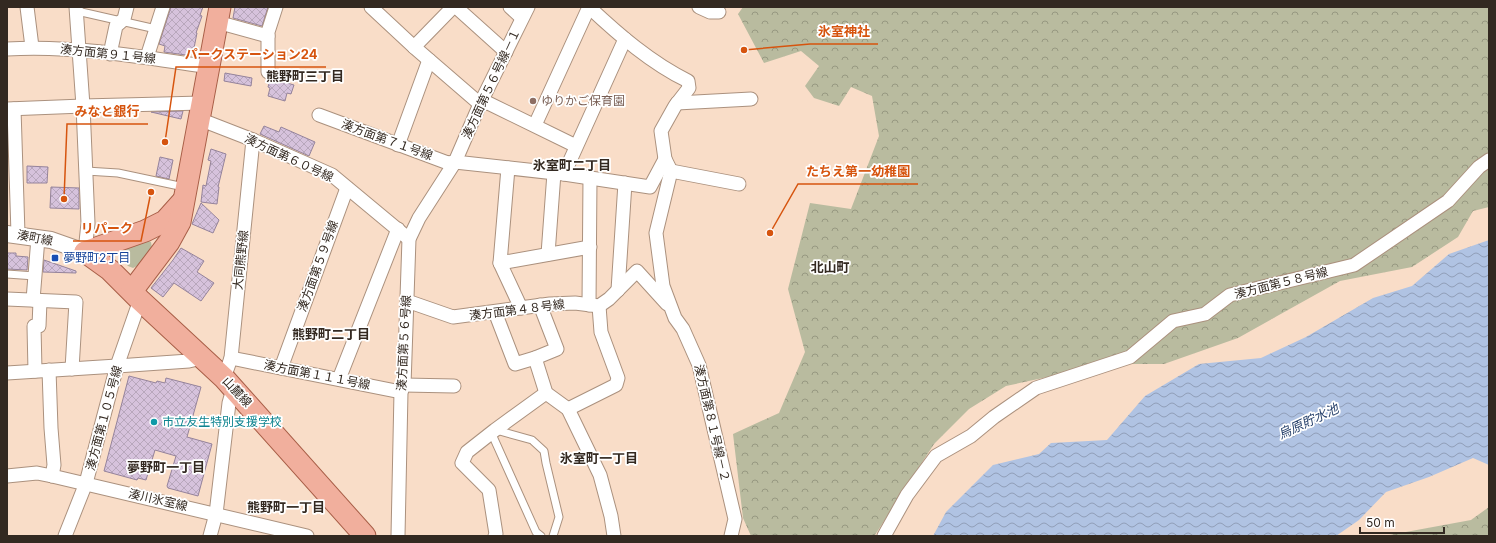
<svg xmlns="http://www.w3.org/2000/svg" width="1496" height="543" viewBox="0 0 1496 543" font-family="Inter,'Noto Sans JP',sans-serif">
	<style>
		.grass { fill: #b9bb9f }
		.forest { fill: url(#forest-crowns) }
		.water { fill: url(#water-waves) }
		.building { fill: url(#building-cross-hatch); stroke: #95839b }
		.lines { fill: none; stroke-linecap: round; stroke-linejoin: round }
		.service-casing { stroke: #ab917e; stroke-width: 9 }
		.minor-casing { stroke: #ab917e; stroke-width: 15 }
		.tertiary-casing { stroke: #ab917e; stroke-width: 18 }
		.primary-casing { stroke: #a85e47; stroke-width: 23 }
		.service { stroke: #fff; stroke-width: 7 }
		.minor { stroke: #fff; stroke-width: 13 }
		.tertiary { stroke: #fff; stroke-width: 16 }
		.primary { stroke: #f1af9d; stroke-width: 21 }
		.education-dot { fill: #8d6e63; stroke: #fff; stroke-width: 1.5 }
		.transit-dot { fill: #1a4fb4; stroke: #fff; stroke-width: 1.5 }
		.culture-dot { fill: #0f9aa8; stroke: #fff; stroke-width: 1.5 }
		.labels { text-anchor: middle; stroke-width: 3.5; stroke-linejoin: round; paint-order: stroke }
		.street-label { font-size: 12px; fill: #332921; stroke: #fff }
		.education-label { font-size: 12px; fill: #785e54; stroke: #fff; text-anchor: start }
		.transit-label { font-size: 12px; fill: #164399; stroke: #fff; text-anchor: start }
		.culture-label { font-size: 12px; fill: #0d838f; stroke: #fff; text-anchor: start }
		.neighbourhood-label { font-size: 13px; font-weight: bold; fill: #332921; stroke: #fff }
		.water-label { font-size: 13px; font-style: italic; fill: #28426c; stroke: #fff }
		.leader { fill: none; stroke: #d6540e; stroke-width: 1.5 }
		.callout-dot { fill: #d6540e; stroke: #fff; stroke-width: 1.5 }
		.callout-label { font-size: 13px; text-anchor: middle; font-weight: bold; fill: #d6540e; stroke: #fff; stroke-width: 3.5; stroke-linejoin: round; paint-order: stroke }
	</style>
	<defs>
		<pattern id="forest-crowns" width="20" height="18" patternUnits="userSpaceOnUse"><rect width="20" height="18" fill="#b9bb9f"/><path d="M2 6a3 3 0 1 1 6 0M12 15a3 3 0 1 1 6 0" fill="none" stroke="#979881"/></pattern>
		<pattern id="water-waves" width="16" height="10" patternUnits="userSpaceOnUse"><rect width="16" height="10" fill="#b0c3e3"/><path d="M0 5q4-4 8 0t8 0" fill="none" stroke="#909eb8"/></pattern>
		<pattern id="building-cross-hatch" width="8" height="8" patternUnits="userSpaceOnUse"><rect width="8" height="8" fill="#d6c2dc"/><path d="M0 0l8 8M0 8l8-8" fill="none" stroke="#b8a7bc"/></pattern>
	</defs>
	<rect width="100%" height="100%" fill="#f9ddc8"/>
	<polygon class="grass" points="145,240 151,242 152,248 139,265 133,268 128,266 118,255 118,250"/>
	<g class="forest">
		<polygon points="743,7 1489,7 1489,207 1473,211 1458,237 1412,267 1340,281 1238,338 1164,364 1108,364 1006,386 969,409 934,444 875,535 751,536 743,518 733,434 779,413 805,352 788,289 810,203 851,209 879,136 872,96 851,87 839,106 814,98 805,86 819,66 801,51 764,63 738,14"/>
		<polygon points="1489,507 1489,536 1384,536 1471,520"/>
	</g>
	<polygon class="water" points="1489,240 1489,465 1473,458 1429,477 1386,492 1359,520 1336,536 933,536 946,512 993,465 1039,454 1051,443 1107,440 1145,396 1199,364 1261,358 1306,337 1373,298 1412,286 1449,254"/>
	<g class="building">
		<polygon points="171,7 203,7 200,15 202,16 196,33 197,33 193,53 187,52 186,55 164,52 165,46 159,44"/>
		<polygon points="235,7 268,7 262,26 233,18"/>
		<polygon points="225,73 252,78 251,86 224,81"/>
		<polygon points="279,75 288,78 287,83 294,85 291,94 287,93 285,101 268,96 270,88 268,87 270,80 273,78 277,80"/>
		<polygon points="183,111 181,119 151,112"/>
		<polygon points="264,126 279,132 281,127 315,142 309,156 260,134"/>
		<polygon points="211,149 226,154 218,187 219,187 217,204 201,202 203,185 206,186 211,161 208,160"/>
		<polygon points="160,157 173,160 169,179 156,176"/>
		<polygon points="27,166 48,167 47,183 27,183"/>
		<polygon points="51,187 79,188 79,209 50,208"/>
		<polygon points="201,203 219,220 213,233 192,224"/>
		<polygon points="181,248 204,261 197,272 214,283 201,301 174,283 163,297 151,288 173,260"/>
		<polygon points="7,253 16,253 16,256 28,257 27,270 7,269"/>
		<polygon points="44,260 76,271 76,273 43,272"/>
		<polygon points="129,376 156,383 157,381 165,383 166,378 201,387 187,437 212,444 198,496 168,488 167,486 176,456 155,450 146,480 138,478 137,480 104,471"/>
	</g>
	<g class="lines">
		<g class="service-casing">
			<g id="service">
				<polyline points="77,11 156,29"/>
				<polyline points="86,171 118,173 184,187"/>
				<polyline points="7,274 35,276"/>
				<polyline points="496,430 532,440 544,451 546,463 559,517 553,536"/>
				<polyline points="491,432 536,532 541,536"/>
			</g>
		</g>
		<g class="minor-casing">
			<g id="minor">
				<polyline points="27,7 32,47"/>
				<polyline points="76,7 83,106 88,223 85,252"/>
				<polyline points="371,7 414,47 480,104 488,103 576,146"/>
				<polyline points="456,7 506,52"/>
				<polyline points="510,7 522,18"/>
				<path d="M 589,7 C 619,35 651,63 688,81 L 689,88 L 675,106 L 661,131 L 665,159 L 671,171 L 656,233 L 663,286 L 675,318 L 683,329 L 699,365 L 735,519 L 731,536"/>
				<polyline points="699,7 710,12 719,12"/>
				<polyline points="217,22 268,36"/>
				<polyline points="414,47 453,7"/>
				<path d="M 7,49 C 74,45 143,57 209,67"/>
				<polyline points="110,54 116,26 124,19 127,7"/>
				<polyline points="147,57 163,7"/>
				<polyline points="268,72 268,32 276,7"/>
				<polyline points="677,103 751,99"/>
				<polyline points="7,109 83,106 202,103"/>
				<polyline points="14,109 18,234"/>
				<polyline points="319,115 448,163 455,162 564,174 650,187 665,159"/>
				<polyline points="199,119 253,140 332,175 409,239"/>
				<polyline points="535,125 589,7"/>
				<polyline points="398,145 429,60"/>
				<polyline points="508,168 500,263 521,308"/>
				<polyline points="671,171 739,184"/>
				<polyline points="564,174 625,39"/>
				<polyline points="548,254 554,173"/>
				<polyline points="500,263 590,247"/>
				<polyline points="618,290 625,183"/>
				<polyline points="7,299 76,302 72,369"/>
				<polyline points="33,300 38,238"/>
				<polyline points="407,301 453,317 550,304 575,303 599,306 609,299 637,271 667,304"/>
				<polyline points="540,305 557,349 535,358 546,393 568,409 600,475 611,516 614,536"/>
				<polyline points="589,305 590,178"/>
				<polyline points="495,312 515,364 535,358"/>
				<polyline points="231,358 401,392"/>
				<polyline points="281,368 347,188"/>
				<polyline points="49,370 51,428 54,465 52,476"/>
				<polyline points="35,371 34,326 39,326 40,301"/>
				<polyline points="7,373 117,366 189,361 202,358"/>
				<polyline points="224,378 231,358 253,140"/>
				<polyline points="339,379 398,229"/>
				<polyline points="404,385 454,386"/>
				<polyline points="568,409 616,385 618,378 601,332 599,306"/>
				<polyline points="7,476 37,473 52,476 307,536"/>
				<polyline points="65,536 86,483 117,366 140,300"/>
				<polyline points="210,536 216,514 229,403 233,389"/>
				<polyline points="398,536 401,392 404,385 409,239 419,218 455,162 480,104 528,7"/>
				<polyline points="495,536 496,534 489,490 462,463 467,452 495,430 546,393"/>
				<polyline points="884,536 907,495 936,456 971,436 994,417 1036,388 1130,357 1173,321 1205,314 1230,295 1354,265 1448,201 1479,167 1489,160"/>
			</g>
		</g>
		<g class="tertiary-casing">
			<polyline id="tertiary" points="7,234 51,240 85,252"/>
		</g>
		<g class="primary-casing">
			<g id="primary">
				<polyline points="85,252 110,270 140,300 224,378 365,536"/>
				<polyline points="85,252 145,231 165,221 182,202"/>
				<polyline points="132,291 169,242 180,222 220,7"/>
			</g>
		</g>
		<use href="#service" class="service"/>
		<use href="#minor" class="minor"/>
		<use href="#tertiary" class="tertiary"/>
		<use href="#primary" class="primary"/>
	</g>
	<circle class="education-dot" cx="533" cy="101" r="4"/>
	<rect class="transit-dot" x="51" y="254" width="8" height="8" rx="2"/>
	<circle class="culture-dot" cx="154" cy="422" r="4"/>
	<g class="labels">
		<g class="street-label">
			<text transform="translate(108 54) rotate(6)" y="4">湊方面第９１号線</text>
			<text transform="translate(491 84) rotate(-65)" y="4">湊方面第５６号線－１</text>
			<text transform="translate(387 140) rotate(20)" y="4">湊方面第７１号線</text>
			<text transform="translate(289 158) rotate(25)" y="4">湊方面第６０号線</text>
			<text transform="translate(35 238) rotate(11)" y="4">湊町線</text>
			<text transform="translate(241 260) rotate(-84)" y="4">大同熊野線</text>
			<text transform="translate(318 266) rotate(-70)" y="4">湊方面第５９号線</text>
			<text transform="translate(1281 283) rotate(-14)" y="4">湊方面第５８号線</text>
			<text transform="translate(517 310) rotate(-7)" y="4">湊方面第４８号線</text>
			<text transform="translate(404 343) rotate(-87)" y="4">湊方面第５６号線</text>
			<text transform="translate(317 375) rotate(11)" y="4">湊方面第１１１号線</text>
			<text transform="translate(237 392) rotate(47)" y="4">山麓線</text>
			<text transform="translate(104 418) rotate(-75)" y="4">湊方面第１０５号線</text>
			<text transform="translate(712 423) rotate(77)" y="4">湊方面第８１号線－２</text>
			<text transform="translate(158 500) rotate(13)" y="4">湊川氷室線</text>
		</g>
		<g class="education-label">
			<text x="541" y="105">ゆりかご保育園</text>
		</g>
		<g class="transit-label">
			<text x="63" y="262">夢野町2丁目</text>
		</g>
		<g class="culture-label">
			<text x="162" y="426">市立友生特別支援学校</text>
		</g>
		<g class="neighbourhood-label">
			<text x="305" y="81">熊野町三丁目</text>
			<text x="572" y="170">氷室町二丁目</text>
			<text x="830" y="272">北山町</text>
			<text x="331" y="339">熊野町二丁目</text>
			<text x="599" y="463">氷室町一丁目</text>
			<text x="166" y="472">夢野町一丁目</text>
			<text x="286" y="512">熊野町一丁目</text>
		</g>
		<g class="water-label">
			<text transform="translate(1308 421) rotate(-25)" y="5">烏原貯水池</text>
		</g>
	</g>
	<path class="leader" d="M744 50L810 44H878M165 142L176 67H326M64 199L67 124H148M770 233L798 184H918M151 192L141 241H73"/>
	<g class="callout-dot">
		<circle cx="744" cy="50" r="4"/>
		<circle cx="165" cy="142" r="4"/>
		<circle cx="64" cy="199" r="4"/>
		<circle cx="770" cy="233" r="4"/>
		<circle cx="151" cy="192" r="4"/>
	</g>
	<g class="callout-label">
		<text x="844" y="36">氷室神社</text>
		<text x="251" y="59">パークステーション24</text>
		<text x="107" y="116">みなと銀行</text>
		<text x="858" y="176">たちえ第一幼稚園</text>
		<text x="107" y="233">リパーク</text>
	</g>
	<rect width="1496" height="543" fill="none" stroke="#332921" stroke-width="16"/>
	<path d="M1360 527v6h84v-6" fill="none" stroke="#332921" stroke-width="2"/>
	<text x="1366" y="527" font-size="12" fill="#332921" stroke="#ffffff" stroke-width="3" paint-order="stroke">50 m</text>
</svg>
